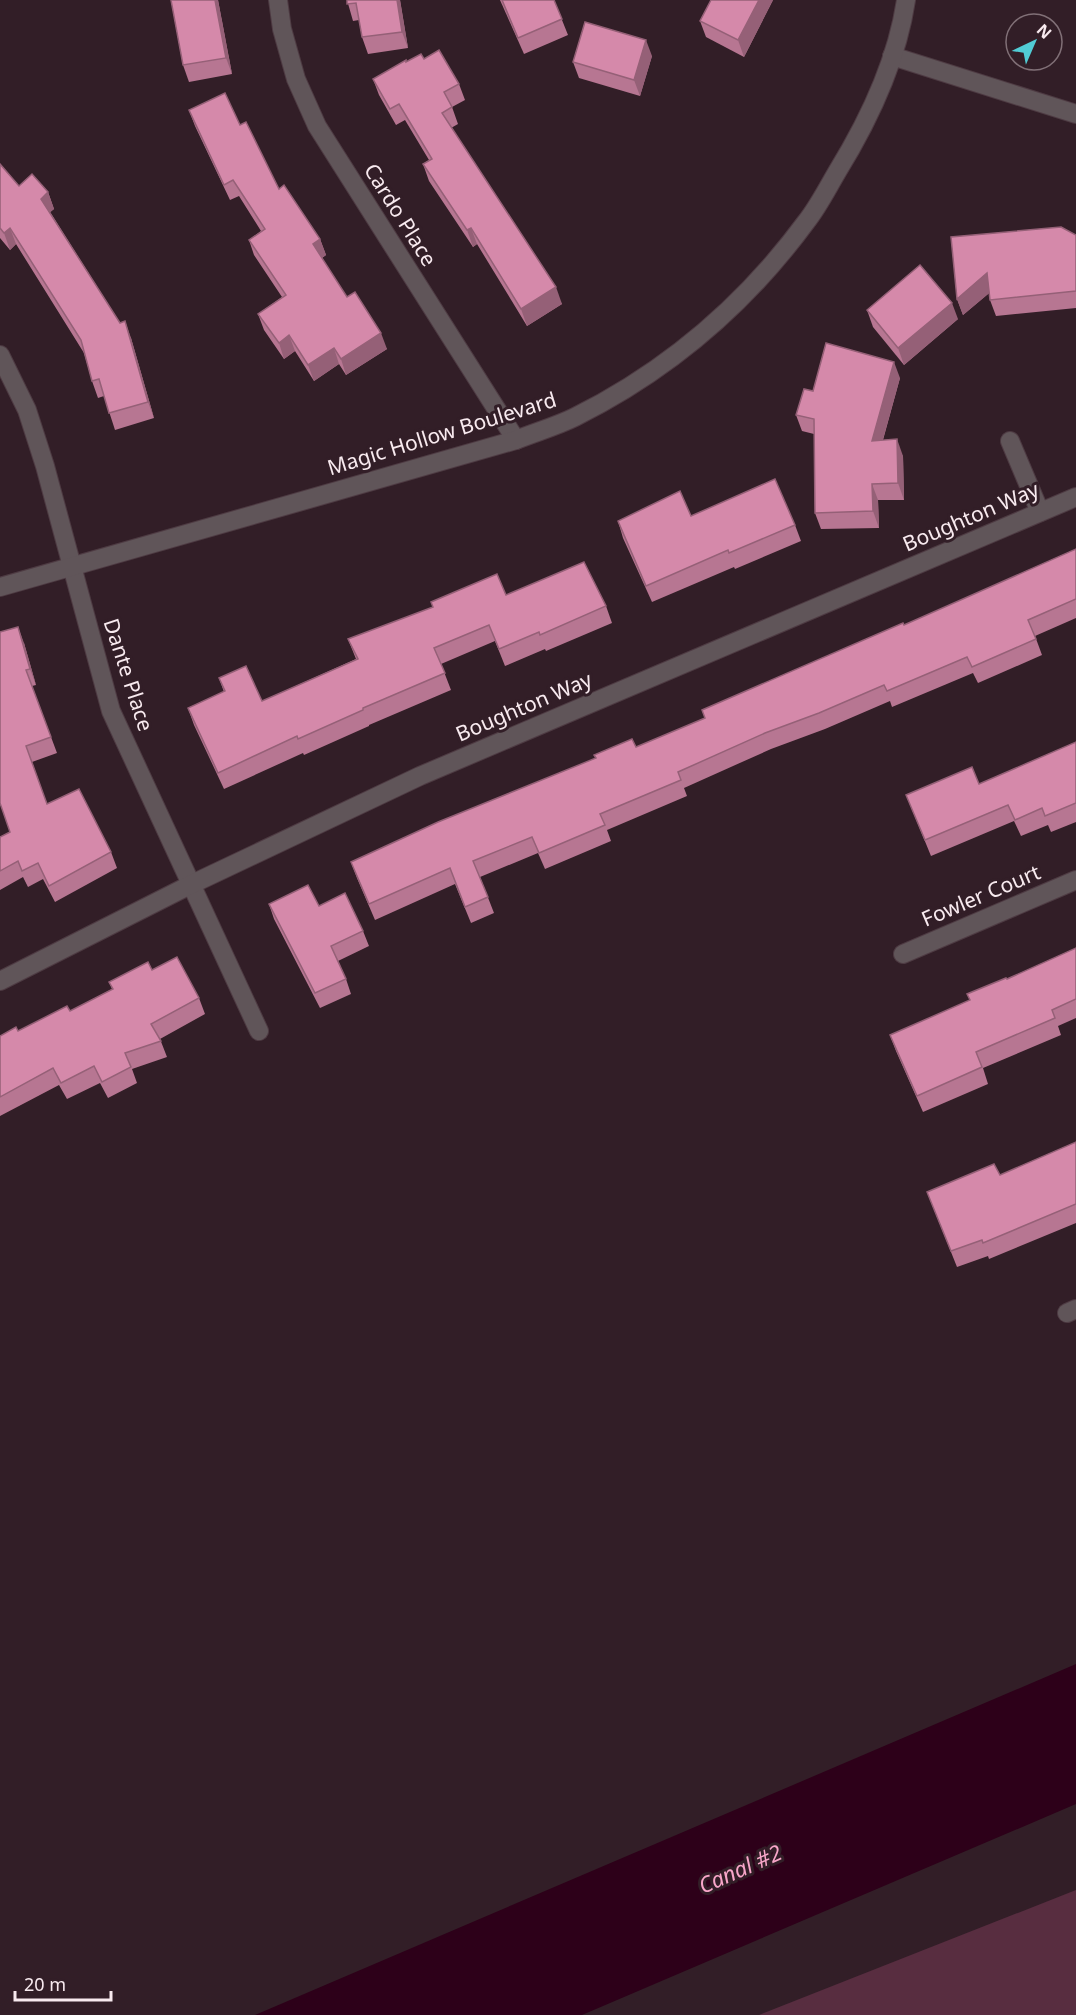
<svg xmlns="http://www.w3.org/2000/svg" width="1076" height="2015" viewBox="0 0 1076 2015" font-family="'Noto Sans',sans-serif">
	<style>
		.green { fill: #582d40 }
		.water { fill: #2d0019 }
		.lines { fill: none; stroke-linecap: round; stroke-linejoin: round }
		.minor-casing { stroke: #4e3b43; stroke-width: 20 }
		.minor { stroke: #605559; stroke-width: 18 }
		.wall { fill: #b77692 }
		.shaded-wall { fill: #956077 }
		.building { fill: #d589aa; stroke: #956077; stroke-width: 1.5 }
		.labels { text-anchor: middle; stroke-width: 6; stroke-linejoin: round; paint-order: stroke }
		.street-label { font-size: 21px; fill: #f8eaef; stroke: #321e27 }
		.water-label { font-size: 22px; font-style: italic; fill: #f8a6c9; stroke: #321e27 }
	</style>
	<rect width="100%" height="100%" fill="#321e27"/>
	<polygon class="green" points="1076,1890 1076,2015 759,2015"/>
	<polygon class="water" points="1076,1664 1076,1804 582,2015 255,2015"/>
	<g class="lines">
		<g class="minor-casing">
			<g id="minor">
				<polyline points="278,0 282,29 296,79 317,126 516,440"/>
				<polyline points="892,56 1076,114"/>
				<polyline points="0,355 27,410 45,466 111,711 259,1031"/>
				<polyline points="1010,441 1040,512"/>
				<path d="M 0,587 L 516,440 C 536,432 557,426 575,417 C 669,370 744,306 806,222 C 818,207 827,189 837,172 C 869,120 897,61 906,0"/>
				<polyline points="903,954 1076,880"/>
				<polyline points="0,981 190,885 420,776 1076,497"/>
				<polyline points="1067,1313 1076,1309"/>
			</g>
		</g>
		<use href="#minor" class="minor"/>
	</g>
	<g class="wall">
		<polygon points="171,0 218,0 232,74 189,82 183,65"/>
		<polygon points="347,0 400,0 408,48 368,54 362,37 359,20 353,21"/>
		<polygon points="500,0 554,0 568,35 524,54"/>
		<polygon points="773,0 744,57 706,37 700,21"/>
		<polygon points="652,56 640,96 579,78 573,62"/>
		<polygon points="424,59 459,84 465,100 452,107 458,124 451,128 562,304 527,326 477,244 473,247 429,181 423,164 429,160 405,120 396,125 379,95 373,79 407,62"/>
		<polygon points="189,110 240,125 279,189 320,239 326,255 322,258 347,297 387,349 346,375 339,364 314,381 295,351 284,359 264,330 258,314 282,297 254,255 249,240 261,231 239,196 230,200 195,126"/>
		<polygon points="0,164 19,186 48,192 54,209 50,212 120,323 131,338 154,418 115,430 104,396 98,398 92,381 84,353 16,244 10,250 0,238"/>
		<polygon points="1076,235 1076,308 996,316 990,300 989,293 963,315 957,299"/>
		<polygon points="867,310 958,319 904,365 873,327"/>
		<polygon points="900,378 883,440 903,456 904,500 878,500 879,528 821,529 815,513 814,434 802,431 796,415 813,391"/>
		<polygon points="691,516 795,525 801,541 735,569 734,567 652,602 623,538 618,521"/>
		<polygon points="1076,549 1076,618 1035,636 1042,655 978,683 973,673 892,707 890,701 825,729 771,749 684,788 687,796 607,830 611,841 545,869 538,853 480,877 494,913 471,923 455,884 375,920 357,878 351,862 636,747 705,718 702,710 904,625"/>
		<polygon points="506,595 606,606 612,623 546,651 545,649 505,666 495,641 441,664 451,690 369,725 369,726 304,755 303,753 224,789 194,725 188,708 224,692 219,678 262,701 356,659 348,639"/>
		<polygon points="24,643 36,685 32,686 57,753 32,762 47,804 111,852 117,868 55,902 43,879 28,887 23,877 0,890 0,837 10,832"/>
		<polygon points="1076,742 1076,822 1051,832 1048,825 1021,836 1014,821 931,856 906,795 979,784"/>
		<polygon points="269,904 319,906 363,931 369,946 338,961 346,979 351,994 320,1008 274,919"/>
		<polygon points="1076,948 1076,1018 1058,1026 1061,1035 983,1068 988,1084 923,1112 896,1051 890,1035 970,1001 1007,979"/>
		<polygon points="152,970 199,998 205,1014 160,1039 167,1057 132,1069 137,1083 108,1098 100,1083 67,1099 59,1085 0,1116 0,1036 18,1031 70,1011 112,989 109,982"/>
		<polygon points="1076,1142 1076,1223 989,1259 988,1256 957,1267 927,1192 1000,1175"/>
	</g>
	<g class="shaded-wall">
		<polygon points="215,0 218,0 232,74 226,58"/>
		<polygon points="397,0 400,0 408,48 402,32"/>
		<polygon points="759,0 773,0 744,57 738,40"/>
		<polygon points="646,40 652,56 640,96 634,80"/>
		<polygon points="48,192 54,209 47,215 41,199"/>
		<polygon points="10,228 16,244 10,250 4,233"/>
		<polygon points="471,228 477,244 473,247 467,230"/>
		<polygon points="320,239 326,255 319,260 313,244"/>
		<polygon points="987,273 993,290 963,315 957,299"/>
		<polygon points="556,287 562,304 527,326 521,309"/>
		<polygon points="952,303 958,319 904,365 898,348"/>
		<polygon points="125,321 131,338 154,418 148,402"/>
		<polygon points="381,333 387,349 346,375 341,359"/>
		<polygon points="289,335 295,351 284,359 279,343"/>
		<polygon points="334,348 339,364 314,381 308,365"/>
		<polygon points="894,362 900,378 878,457 872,441"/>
		<polygon points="897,439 903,456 904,500 898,483"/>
		<polygon points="872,484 878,500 879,528 873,511"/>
		<polygon points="18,627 24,643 36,685 30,669"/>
	</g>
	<g class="building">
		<polygon points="171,0 215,0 226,58 183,65"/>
		<polygon points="347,0 397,0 402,32 362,37 356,3 347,4"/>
		<polygon points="502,0 554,0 562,19 518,38"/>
		<polygon points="711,0 759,0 738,40 700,21"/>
		<polygon points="585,22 646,40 634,80 573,62"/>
		<polygon points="439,50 459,84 444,92 452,107 442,113 556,287 521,309 471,228 467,230 423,164 432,159 399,104 390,109 373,79 406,60 406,62 421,54 424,59"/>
		<polygon points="225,93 240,125 246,122 279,189 284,185 320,239 313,244 347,297 355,292 381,333 341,359 334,348 308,365 289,335 279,343 258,314 286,295 249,240 265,229 233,180 224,185 189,110"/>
		<polygon points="0,164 19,186 32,174 48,192 41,199 120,323 125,321 148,402 109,413 99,379 92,381 81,340 10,228 4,233 0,228"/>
		<polygon points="1061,227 1076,235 1076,291 990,300 987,273 957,299 951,237"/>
		<polygon points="920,265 952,303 898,348 867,310"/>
		<polygon points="826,343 894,362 872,441 897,439 898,483 872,484 873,511 815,513 814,419 796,415 804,389 813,391"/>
		<polygon points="775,479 795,525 729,553 728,550 646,586 618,521 680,491 691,516"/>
		<polygon points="1076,549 1076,599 1028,620 1036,639 972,667 967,657 887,691 884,685 819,713 765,733 678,772 681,780 600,814 605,825 539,853 532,837 473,861 488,897 465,907 450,868 369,904 351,862 438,822 596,758 594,755 632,739 636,747 705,718 702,710 903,623 904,625"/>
		<polygon points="584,562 606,606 540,635 539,632 499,649 489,625 434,648 445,673 363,708 363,710 298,739 297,736 218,773 188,708 225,691 219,678 246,666 262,701 358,659 348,639 433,607 431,602 497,574 506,595"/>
		<polygon points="18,627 30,669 26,670 51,737 26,746 47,804 79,789 111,852 49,886 38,863 22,871 18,861 0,871 0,837 10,832 0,803 0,632"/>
		<polygon points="1076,742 1076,803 1045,816 1042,808 1015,820 1008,805 925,840 906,795 972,767 979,784"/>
		<polygon points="308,885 319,906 345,893 363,931 331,946 346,979 315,993 269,904"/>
		<polygon points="1076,948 1076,999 1052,1010 1055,1018 976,1052 982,1067 917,1096 890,1035 970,1000 967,994 1006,978 1007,979"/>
		<polygon points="177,957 199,998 151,1024 161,1041 125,1053 131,1067 102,1082 94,1066 61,1083 53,1068 0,1097 0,1036 16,1027 18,1031 67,1006 70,1011 113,989 109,982 148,962 152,970"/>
		<polygon points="1076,1142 1076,1204 983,1243 982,1240 951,1251 927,1192 994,1164 1000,1175"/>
	</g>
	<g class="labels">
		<g class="street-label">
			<text transform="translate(400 215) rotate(58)" y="7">Cardo Place</text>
			<text transform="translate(442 434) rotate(-17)" y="7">Magic Hollow Boulevard</text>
			<text transform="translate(971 517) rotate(-23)" y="7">Boughton Way</text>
			<text transform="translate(128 675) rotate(72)" y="7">Dante Place</text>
			<text transform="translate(524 707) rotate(-23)" y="7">Boughton Way</text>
			<text transform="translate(981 896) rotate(-23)" y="7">Fowler Court</text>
		</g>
		<g class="water-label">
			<text transform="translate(740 1869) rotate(-24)" y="8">Canal #2</text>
		</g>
	</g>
	<g transform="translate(1034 42) rotate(44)"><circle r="28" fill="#321e27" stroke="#817077" stroke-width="1.5"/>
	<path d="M0-4.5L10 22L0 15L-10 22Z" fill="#51ccd5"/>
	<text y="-9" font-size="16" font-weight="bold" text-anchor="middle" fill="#f8eaef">N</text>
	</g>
	<path d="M15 1991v9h96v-9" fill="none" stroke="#f8eaef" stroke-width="3"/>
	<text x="24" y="1991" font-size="18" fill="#f8eaef" stroke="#321e27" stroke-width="4.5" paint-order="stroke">20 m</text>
</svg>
